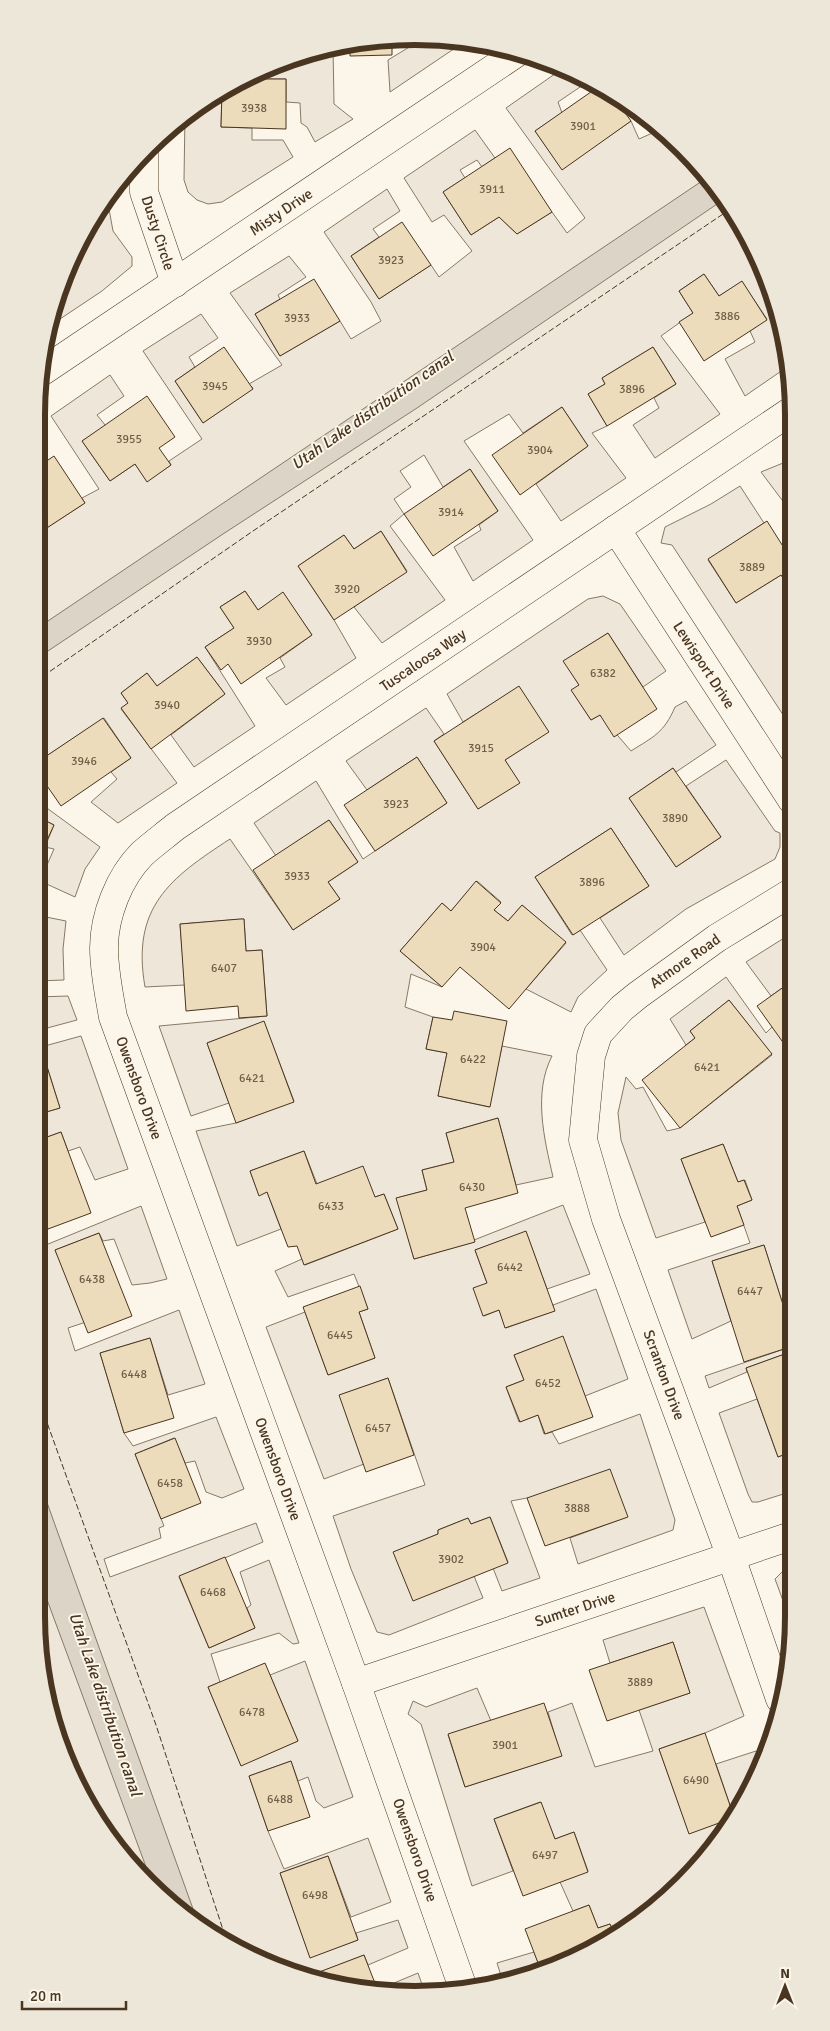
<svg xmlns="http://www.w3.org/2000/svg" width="830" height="2031" viewBox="0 0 830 2031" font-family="Signika,sans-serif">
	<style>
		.green { fill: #ede6d9; stroke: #887966 }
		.water { fill: #dcd4c6; stroke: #887966 }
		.building { fill: #ecdcbc; stroke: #4a3520 }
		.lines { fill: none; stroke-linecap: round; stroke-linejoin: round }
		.minor-casing { stroke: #4a3520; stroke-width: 29 }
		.minor { stroke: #fbf6e9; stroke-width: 28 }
		.fence { stroke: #4a3520; stroke-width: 1; stroke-dasharray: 6 2.5; stroke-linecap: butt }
		.labels { text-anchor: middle; stroke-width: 4; stroke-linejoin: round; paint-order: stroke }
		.number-label { font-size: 12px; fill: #725f47 }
		.street-label { font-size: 15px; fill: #4a3520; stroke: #fbf6e9 }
		.water-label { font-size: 16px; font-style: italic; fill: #4a3520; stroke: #fbf6e9 }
		.rim { fill: none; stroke: #4a3520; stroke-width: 6 }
	</style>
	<rect width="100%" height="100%" fill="#fbf6e9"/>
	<g class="green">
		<polygon points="424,38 467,40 390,92 388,60"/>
		<polygon points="333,46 334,104 353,119 315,142 307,127 301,123 300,103 286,102 286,79 242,79 317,49"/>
		<polygon points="562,69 578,77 583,85 558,102 562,113 535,131 562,169 631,121 639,139 659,130 700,165 755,248 763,274 759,277 774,310 790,365 745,396 725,359 755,342 750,331 767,319 742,282 719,296 704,274 679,291 693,313 661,336 720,414 655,458 633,425 659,408 654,398 676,384 653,347 602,378 605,384 588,394 607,426 592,433 626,478 561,521 536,484 588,446 562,407 523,433 509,414 464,441 533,540 473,581 454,547 481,530 479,525 498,511 470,469 443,487 424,455 400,471 411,487 394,499 404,514 390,526 445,600 382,643 354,607 407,571 381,531 354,549 344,535 298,566 334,620 356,658 286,705 266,678 285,667 280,658 312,635 283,593 258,610 245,591 220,607 234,628 205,647 255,726 194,767 171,735 225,694 197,657 157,686 147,673 121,693 128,703 121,709 177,783 118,823 91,802 117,779 111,772 131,758 104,718 36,763 36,535 85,503 82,498 99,489 51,416 110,375 124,396 97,415 106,426 82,441 110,481 135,464 147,481 171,465 169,461 202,439 143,351 201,314 218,338 189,357 195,367 175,381 203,423 253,388 249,384 282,365 230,293 289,256 306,277 278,295 280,299 255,314 280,356 340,321 351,339 381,321 371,302 324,232 387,189 400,211 373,229 379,237 351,256 379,299 431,265 439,277 472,251 444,215 432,222 404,178 475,130 495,158 482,167 477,160 460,170 465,178 443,192 471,235 499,217 517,234 552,212 567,233 585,218 506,108"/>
		<polygon points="222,91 221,127 252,128 252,140 283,140 293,157 222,202 208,204 197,200 188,192 184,180 185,114"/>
		<polygon points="107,198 113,231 132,257 132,266 102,291 51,325 56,294 67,271 70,268 69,266 87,226"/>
		<polygon points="788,461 791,466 791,512 761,472"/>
		<polygon points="740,486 764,523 708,560 736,603 781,575 791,589 791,727 672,545 661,543 665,527 711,504"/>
		<path d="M 603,596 L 620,604 L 666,671 L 643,687 L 608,633 L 564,661 L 579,685 L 572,691 L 591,720 L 600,715 L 631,751 C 653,737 664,733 675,707 L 686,701 L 716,745 L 676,772 L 673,768 L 629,798 L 676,867 L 721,837 L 686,786 L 726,760 L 775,831 L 780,833 L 780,847 L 775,859 L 686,909 L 624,955 L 600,918 L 649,886 L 611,828 L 535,877 L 572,935 L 580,930 L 607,970 L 578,997 L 571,1012 L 526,989 L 566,943 L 522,905 L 508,921 L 494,910 L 501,902 L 477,881 L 451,911 L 442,903 L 400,951 L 442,987 L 411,974 L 405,1007 L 433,1017 L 426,1049 L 447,1053 L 438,1096 L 489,1107 L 502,1046 L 552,1056 C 533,1093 544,1138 553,1177 L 516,1185 L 498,1118 L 446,1133 L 454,1162 L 422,1170 L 427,1190 L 397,1198 L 414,1259 L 474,1242 L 474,1240 L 563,1205 L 590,1274 L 547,1289 L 526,1232 L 475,1250 L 487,1283 L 484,1316 L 499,1310 L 506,1328 L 554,1311 L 553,1305 L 596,1289 L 628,1379 L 585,1396 L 562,1337 L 514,1355 L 524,1380 L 506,1387 L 519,1422 L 538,1415 L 544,1434 L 552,1432 L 559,1444 L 640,1414 L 675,1520 L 673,1530 L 578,1564 L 570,1538 L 627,1517 L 527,1498 L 511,1501 L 540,1578 L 502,1591 L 493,1568 L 508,1562 L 490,1517 L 471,1524 L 468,1518 L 438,1530 L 438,1534 L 394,1552 L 474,1576 L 483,1598 L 389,1635 L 377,1632 L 351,1569 L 333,1516 L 425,1485 L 388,1378 L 340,1395 L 364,1464 L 324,1479 L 266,1327 L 305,1312 L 328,1375 L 375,1358 L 359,1312 L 368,1309 L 354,1274 L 288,1297 L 275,1271 L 302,1259 L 305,1265 L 398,1229 L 384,1194 L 375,1197 L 317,1184 L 304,1151 L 250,1171 L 259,1195 L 267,1192 L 281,1229 L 237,1246 L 196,1131 L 236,1123 L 294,1101 L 264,1022 L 207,1043 L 229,1103 L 191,1116 L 159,1026 L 267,1016 L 262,950 L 246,951 L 244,919 L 180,924 L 185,985 L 145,987 C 131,907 170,878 230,839 L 293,930 L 340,899 L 328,882 L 358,862 L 329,820 L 276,856 L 254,823 L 316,781 L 363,859 L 447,803 L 417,757 L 367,790 L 346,761 L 426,708 L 444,734 L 434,741 L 478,809 L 519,783 L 505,760 L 548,732 L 519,687 L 463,722 L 447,694 L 588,599 Z"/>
		<polygon points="36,800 100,847 85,869 75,897 40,881 54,849 45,847 54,825 36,816"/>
		<polygon points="36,915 66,921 63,949 64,980 36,981"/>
		<polygon points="792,933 792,981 771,996 746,962"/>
		<polygon points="726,977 766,1033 772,1027 790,1046 792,1044 793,1336 764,1245 712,1261 731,1321 692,1339 668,1270 750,1243 737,1206 752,1200 745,1180 738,1182 723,1144 681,1159 705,1222 656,1238 621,1140 618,1113 626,1077 636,1089 643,1087 667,1131 680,1128 772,1055 729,1000 690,1031 695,1038 686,1045 670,1019"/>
		<polygon points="68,996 77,1020 36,1031 36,997"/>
		<polygon points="81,1036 128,1169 95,1180 80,1147 68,1151 61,1132 36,1141 36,1115 60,1108 41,1047"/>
		<polygon points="141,1206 167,1279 150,1283 132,1285 114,1239 103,1241 99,1233 55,1250 86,1322 68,1328 75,1351 179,1310 205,1384 168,1395 150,1338 100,1353 124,1433 133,1446 216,1417 244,1489 222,1498 206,1492 195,1461 185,1463 174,1438 135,1454 164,1526 159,1528 161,1538 104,1559 110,1577 256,1523 263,1542 179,1577 209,1648 255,1628 247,1608 251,1605 240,1572 269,1560 299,1643 293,1644 279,1633 211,1654 220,1682 208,1687 241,1765 298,1741 270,1675 305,1661 353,1797 324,1808 316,1801 308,1777 298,1781 291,1761 249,1776 268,1831 284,1869 368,1838 391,1902 351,1917 328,1856 280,1873 310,1957 358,1940 356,1933 398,1920 408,1948 368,1965 364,1955 315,1974 317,1980 294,1975 226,1944 130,1866 87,1805 56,1738 36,1616 36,1249"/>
		<polygon points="793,1346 793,1351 746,1368 747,1372 709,1388 705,1376"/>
		<polygon points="757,1399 778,1457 793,1451 793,1491 758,1502 752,1502 748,1494 719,1413"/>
		<polygon points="782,1572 794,1572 792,1625 775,1579"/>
		<polygon points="704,1607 744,1716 705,1733 659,1749 689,1833 730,1819 715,1847 665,1901 615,1936 610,1924 598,1928 589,1905 573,1911 560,1882 588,1871 574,1832 555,1839 540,1802 494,1819 513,1871 472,1886 421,1724 408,1714 413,1701 426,1707 477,1688 491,1721 448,1735 465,1787 561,1756 548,1712 572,1703 595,1767 653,1751 639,1710 690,1693 673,1642 610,1663 603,1640"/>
		<polygon points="756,1751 761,1762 733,1814 716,1764"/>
		<polygon points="534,1952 540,1968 503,1982 497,1963"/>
		<polygon points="418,1973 424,1990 383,1991 382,1988"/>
	</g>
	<g class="water">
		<polygon points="708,177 723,200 417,408 223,534 36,659 36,629"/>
		<polygon points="36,1472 197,1920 152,1883 36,1570"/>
	</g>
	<g class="building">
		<polygon points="390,37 404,38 392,46 392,55 350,56 350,44"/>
		<polygon points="242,79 286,79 286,129 221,127 222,91"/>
		<polygon points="598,87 611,93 631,121 562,170 535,131"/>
		<polygon points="510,148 552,212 517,234 499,217 471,235 443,192"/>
		<polygon points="402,222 431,265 379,299 351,256"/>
		<polygon points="704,274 719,296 742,281 767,320 704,361 679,322 693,313 679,291"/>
		<polygon points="763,274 774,310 759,276"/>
		<polygon points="314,279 340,321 280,356 255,314"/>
		<polygon points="224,347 253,389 203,423 175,381"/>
		<polygon points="653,347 676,384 607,426 588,394 605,384 602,378"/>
		<polygon points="147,396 175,437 159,448 171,465 147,482 135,464 110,481 82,441"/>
		<polygon points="562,407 588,446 520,495 492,455"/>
		<polygon points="54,456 85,503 36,535 36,468"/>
		<polygon points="470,469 498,511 433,556 404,514"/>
		<polygon points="767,521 791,559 791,589 781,575 736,603 708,559"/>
		<polygon points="381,531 407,572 334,620 298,566 344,535 354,549"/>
		<polygon points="245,591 258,610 283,592 312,635 241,684 228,664 221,670 205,647 234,628 220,607"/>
		<polygon points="608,633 657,709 614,737 600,715 591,720 571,690 579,685 563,661"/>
		<polygon points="197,657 225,694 151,749 121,708 128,703 121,693 147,673 157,686"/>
		<polygon points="519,686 549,732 505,760 520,783 478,809 434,741"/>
		<polygon points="103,718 131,758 61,806 36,770 36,763"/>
		<polygon points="417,757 447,803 375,851 344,805"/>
		<polygon points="673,768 721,837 676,867 629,798"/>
		<polygon points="36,816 54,825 36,864"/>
		<polygon points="329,820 358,862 328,882 340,899 293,930 253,870"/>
		<polygon points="611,828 649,886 573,935 535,877"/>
		<polygon points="476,881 501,903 494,910 508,921 522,905 566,942 509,1009 460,967 442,987 400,951 442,903 451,911"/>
		<polygon points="240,919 244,919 246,951 262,950 267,1016 239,1018 238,1006 186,1011 180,924"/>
		<polygon points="792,981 792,1044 787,1048 757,1006"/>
		<polygon points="729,1000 772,1054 680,1128 642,1080 695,1038 690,1031"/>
		<polygon points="454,1011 507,1021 490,1107 438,1096 447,1053 426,1049 433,1017 452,1020"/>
		<polygon points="264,1021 294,1102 236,1123 207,1043"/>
		<polygon points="36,1032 60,1108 36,1115"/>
		<polygon points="498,1118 518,1193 465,1208 475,1242 414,1259 396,1198 427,1190 422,1170 454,1162 446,1133"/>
		<polygon points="61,1132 91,1213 48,1229 36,1197 36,1141"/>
		<polygon points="723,1144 738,1182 744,1180 752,1200 737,1206 744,1225 711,1237 681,1159"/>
		<polygon points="304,1151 316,1184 363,1166 375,1197 384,1194 398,1229 304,1265 297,1246 288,1247 267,1192 259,1196 250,1171"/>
		<polygon points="526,1231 555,1311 505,1328 499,1310 483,1316 473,1288 487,1283 475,1250"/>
		<polygon points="99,1233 132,1316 88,1333 55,1250"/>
		<polygon points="764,1245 793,1336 793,1346 744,1362 712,1261"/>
		<polygon points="360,1286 368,1309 359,1312 375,1358 328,1375 303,1307"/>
		<polygon points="563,1336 593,1417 545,1434 538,1415 520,1422 506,1387 524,1380 514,1355"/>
		<polygon points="150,1338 174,1418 124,1433 100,1353"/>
		<polygon points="793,1351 793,1451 778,1457 746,1368"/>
		<polygon points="388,1378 414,1455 366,1472 339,1395"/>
		<polygon points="175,1438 201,1503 161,1519 135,1454"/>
		<polygon points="610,1469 628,1517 545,1546 527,1498"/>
		<polygon points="490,1517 508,1563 413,1601 393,1552 438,1534 438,1530 468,1518 471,1524"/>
		<polygon points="225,1557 255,1628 209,1648 179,1576"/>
		<polygon points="673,1642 690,1693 607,1721 589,1670"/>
		<polygon points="265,1663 298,1741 241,1766 208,1687"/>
		<polygon points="544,1703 562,1756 465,1787 448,1734"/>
		<polygon points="705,1733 733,1814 730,1819 689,1834 659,1749"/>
		<polygon points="291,1761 310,1817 268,1831 249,1776"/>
		<polygon points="541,1802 555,1839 574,1832 588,1872 523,1896 494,1819"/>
		<polygon points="328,1856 358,1940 310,1958 280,1873"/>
		<polygon points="589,1905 598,1928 610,1924 615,1936 605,1944 540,1968 525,1929"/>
		<polygon points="364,1955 378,1991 365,1991 317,1980 314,1974"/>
	</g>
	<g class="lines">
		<g class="minor-casing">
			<g id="minor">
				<polyline points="144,153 144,192 175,283"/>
				<polyline points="43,371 518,52"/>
				<polyline points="616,529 792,800"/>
				<polyline points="356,1683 794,1535"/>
				<polyline points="780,1699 731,1557 606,1219 583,1140 591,1056 598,1034 622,1008 638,995 717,938 792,892"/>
				<path d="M 463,1988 L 356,1683 L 113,1017 C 109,994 104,971 104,948 C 104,916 119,877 142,854 C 152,845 164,836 175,827 L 791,411"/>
			</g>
		</g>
		<use href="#minor" class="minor"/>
		<g class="fence">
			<polyline points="36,681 253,531 729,210"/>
			<polyline points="36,1392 156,1725 228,1945"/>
		</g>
	</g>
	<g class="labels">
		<g class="number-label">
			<text x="254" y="112">3938</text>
			<text x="583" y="130">3901</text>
			<text x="492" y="193">3911</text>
			<text x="391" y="264">3923</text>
			<text x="727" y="320">3886</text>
			<text x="297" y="322">3933</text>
			<text x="215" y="390">3945</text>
			<text x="632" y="393">3896</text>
			<text x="129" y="443">3955</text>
			<text x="540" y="454">3904</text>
			<text x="451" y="516">3914</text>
			<text x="752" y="571">3889</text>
			<text x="347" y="593">3920</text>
			<text x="259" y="645">3930</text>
			<text x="603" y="677">6382</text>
			<text x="167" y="709">3940</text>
			<text x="481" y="752">3915</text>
			<text x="84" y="765">3946</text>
			<text x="396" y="808">3923</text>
			<text x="675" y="822">3890</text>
			<text x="297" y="880">3933</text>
			<text x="592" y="886">3896</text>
			<text x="483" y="951">3904</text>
			<text x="224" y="972">6407</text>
			<text x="473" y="1063">6422</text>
			<text x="707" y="1071">6421</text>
			<text x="252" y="1082">6421</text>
			<text x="472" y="1191">6430</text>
			<text x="331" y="1210">6433</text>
			<text x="510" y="1271">6442</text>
			<text x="92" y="1283">6438</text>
			<text x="750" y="1295">6447</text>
			<text x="340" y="1339">6445</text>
			<text x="134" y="1378">6448</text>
			<text x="548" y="1387">6452</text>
			<text x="378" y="1432">6457</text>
			<text x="170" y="1487">6458</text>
			<text x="577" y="1512">3888</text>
			<text x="451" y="1563">3902</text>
			<text x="213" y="1596">6468</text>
			<text x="640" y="1686">3889</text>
			<text x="252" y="1716">6478</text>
			<text x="505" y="1749">3901</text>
			<text x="696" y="1784">6490</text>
			<text x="280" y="1803">6488</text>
			<text x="545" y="1859">6497</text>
			<text x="315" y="1899">6498</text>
		</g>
		<g class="street-label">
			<text transform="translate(281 212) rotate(-34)" y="5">Misty Drive</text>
			<text transform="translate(158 233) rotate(72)" y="5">Dusty Circle</text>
			<text transform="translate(423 660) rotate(-34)" y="5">Tuscaloosa Way</text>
			<text transform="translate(704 665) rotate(57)" y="5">Lewisport Drive</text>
			<text transform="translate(685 961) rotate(-35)" y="5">Atmore Road</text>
			<text transform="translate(139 1088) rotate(70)" y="5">Owensboro Drive</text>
			<text transform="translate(664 1375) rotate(70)" y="5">Scranton Drive</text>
			<text transform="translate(278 1469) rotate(70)" y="5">Owensboro Drive</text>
			<text transform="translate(575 1609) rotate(-18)" y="5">Sumter Drive</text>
			<text transform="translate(415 1850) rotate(71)" y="5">Owensboro Drive</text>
		</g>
		<g class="water-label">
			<text transform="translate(372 410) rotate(-35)" y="6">Utah Lake distribution canal</text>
			<text transform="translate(106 1704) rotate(71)" y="6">Utah Lake distribution canal</text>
		</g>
	</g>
	<path d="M0 0H830V2031H0ZM415 45H415A370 370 0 0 1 785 415V1616A370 370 0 0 1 415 1986H415A370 370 0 0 1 45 1616V415A370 370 0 0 1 415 45Z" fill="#ede7d9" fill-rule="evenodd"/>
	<path class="rim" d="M415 45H415A370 370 0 0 1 785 415V1616A370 370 0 0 1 415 1986H415A370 370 0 0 1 45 1616V415A370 370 0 0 1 415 45Z"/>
	<g transform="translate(785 1986)" stroke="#fbf6e9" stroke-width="4" paint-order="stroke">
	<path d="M0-4L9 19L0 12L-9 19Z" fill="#4a3520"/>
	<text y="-8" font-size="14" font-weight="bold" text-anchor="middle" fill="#4a3520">N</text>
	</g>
	<path d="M22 2001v8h104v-8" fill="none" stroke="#4a3520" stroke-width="2.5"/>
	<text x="30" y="2001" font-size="15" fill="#4a3520" stroke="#fbf6e9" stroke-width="4" paint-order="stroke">20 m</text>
</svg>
